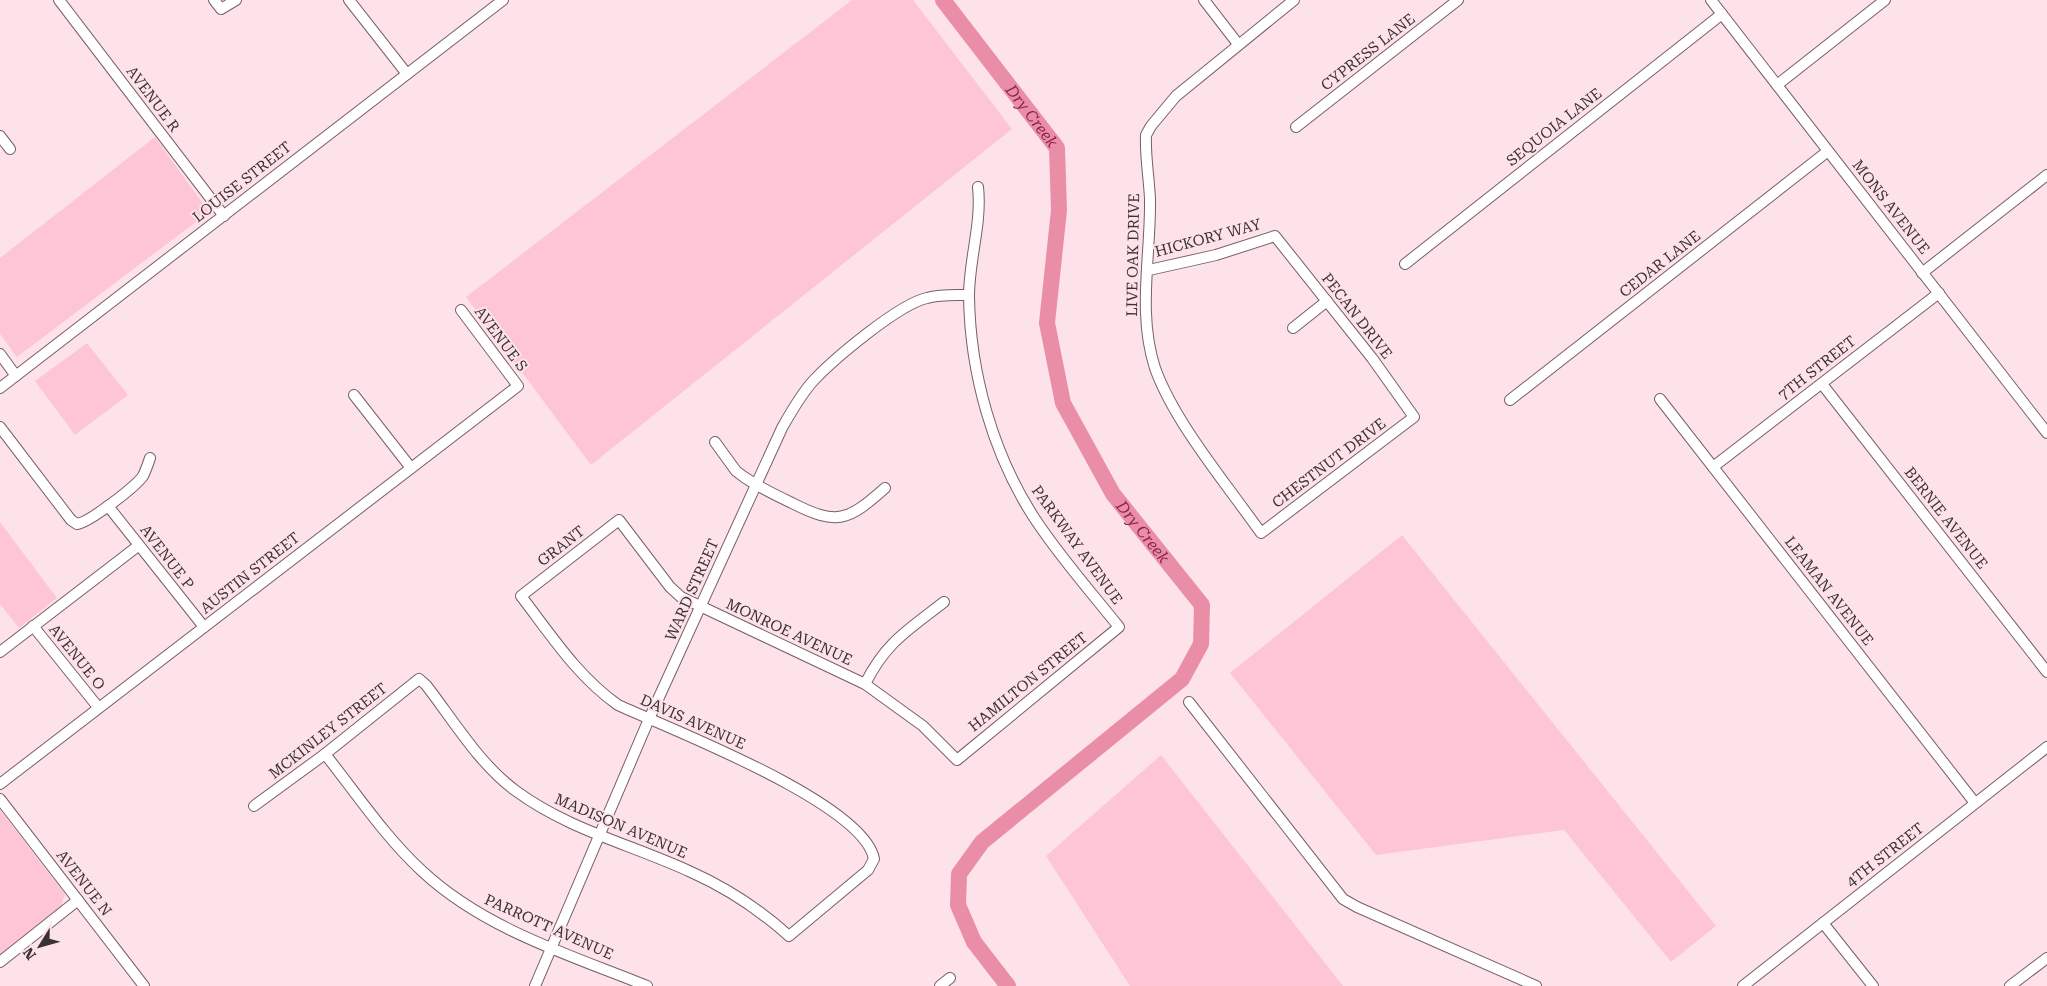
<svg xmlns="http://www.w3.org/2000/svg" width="2047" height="986" viewBox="0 0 2047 986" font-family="'Roboto Serif',serif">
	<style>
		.green { fill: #fec6d4 }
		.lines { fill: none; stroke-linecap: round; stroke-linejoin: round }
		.river { stroke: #ea8ea8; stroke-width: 16 }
		.minor-casing { stroke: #766065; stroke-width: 12 }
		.minor { stroke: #fff; stroke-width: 10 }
		.labels { text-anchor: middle; stroke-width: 4; stroke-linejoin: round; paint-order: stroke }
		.street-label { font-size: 15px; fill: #3b3133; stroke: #fde3e9 }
		.water-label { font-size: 16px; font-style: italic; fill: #8c224b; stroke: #fde3e9 }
	</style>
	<rect width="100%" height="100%" fill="#fde3e9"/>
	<g class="green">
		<polygon points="852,0 913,0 1012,129 591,465 466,297"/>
		<polygon points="155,137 209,212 17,357 0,334 0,258"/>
		<polygon points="87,343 128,395 75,435 35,381"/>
		<polygon points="0,522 57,598 19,628 0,604"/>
		<polygon points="1402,535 1716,926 1671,962 1564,830 1376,855 1230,673"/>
		<polygon points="1161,755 1343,986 1130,986 1046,856"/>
		<polygon points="0,810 65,894 60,909 0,956"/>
	</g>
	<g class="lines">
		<path class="river" id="s1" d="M 943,0 L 1057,148 L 1059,210 L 1047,323 L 1063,403 L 1113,494 L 1202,605 L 1201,644 L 1182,679 L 982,842 L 959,874 L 958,905 L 974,942 L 1008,986"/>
		<g class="minor-casing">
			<g id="minor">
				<polyline points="59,0 224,216"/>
				<polyline points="214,0 221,9 236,0"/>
				<polyline points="349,0 407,74"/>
				<polyline points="1204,0 1238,44"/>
				<polyline points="1711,0 2047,433"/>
				<polyline points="1777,85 1885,0"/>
				<polyline points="1296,127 1458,0"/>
				<polyline points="0,136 10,149"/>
				<polyline points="1405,264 1722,14"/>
				<path d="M 1149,270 L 1216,255 L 1275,236 L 1372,358 L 1414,417 L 1261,533 C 1228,486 1174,422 1155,368 C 1137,313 1151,255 1150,199 C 1149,177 1145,156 1146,135 L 1151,126 L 1176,96 L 1294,0"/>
				<polyline points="1922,273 2047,175"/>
				<polyline points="1293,328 1327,301"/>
				<polyline points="0,354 16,376"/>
				<polyline points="1822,384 2047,672"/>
				<polyline points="0,388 503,0"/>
				<polyline points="354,395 411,468"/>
				<polyline points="1660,399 1975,803"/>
				<polyline points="1510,400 1828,151"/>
				<path d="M 0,427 L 71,520 L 77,524 C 90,522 135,487 143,476 C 146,470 148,464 150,458"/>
				<path d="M 715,442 L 736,471 L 744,477 C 759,487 775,495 792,503 C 837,526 848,521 885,488"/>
				<polyline points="1713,467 1939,293"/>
				<polyline points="108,506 204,627"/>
				<polyline points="33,626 98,707"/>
				<polyline points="0,652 138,546"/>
				<path d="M 865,684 C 886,642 908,630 944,602"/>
				<polyline points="1189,702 1343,899 1357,907 1536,986"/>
				<path d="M 325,754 C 356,793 385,837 422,871 C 484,929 570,955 647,986"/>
				<polyline points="0,784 518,386 461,310"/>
				<polyline points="0,799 144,986"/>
				<path d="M 254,806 L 325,754 L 419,679 L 426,685 C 454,721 479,764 516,791 C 569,830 633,845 691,872 C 727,888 760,910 789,936 L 868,870 L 874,859 C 864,803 670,729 618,705 C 577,676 551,635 521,596 L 619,520 L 670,587 L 681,597 L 865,684 L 923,726 L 957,760 L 1119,627 C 1091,592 1060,557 1035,519 C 993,455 970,373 969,296 C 969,259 982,224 978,187"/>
				<polyline points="1823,923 1873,986"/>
				<polyline points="0,962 78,900"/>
				<path d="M 535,986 L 649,719 L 782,428 C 791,412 801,394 814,380 C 835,358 899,304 927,298 C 941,294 955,295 969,295"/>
				<polyline points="940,986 950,978"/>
				<polyline points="1743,986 2047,747"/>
				<polyline points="2010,986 2047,958"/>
			</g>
		</g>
		<use href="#minor" class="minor"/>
	</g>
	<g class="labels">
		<g class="street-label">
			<text transform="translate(1368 52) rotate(-38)" y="5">CYPRESS LANE</text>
			<text transform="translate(153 99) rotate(53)" y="5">AVENUE R</text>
			<text transform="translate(1554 127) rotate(-38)" y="5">SEQUOIA LANE</text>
			<text transform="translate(242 182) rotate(-38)" y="5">LOUISE STREET</text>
			<text transform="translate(1891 207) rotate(52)" y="5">MONS AVENUE</text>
			<text transform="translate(1208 238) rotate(-15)" y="5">HICKORY WAY</text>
			<text transform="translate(1133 255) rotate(-89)" y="5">LIVE OAK DRIVE</text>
			<text transform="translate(1660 264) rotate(-38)" y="5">CEDAR LANE</text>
			<text transform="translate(1357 316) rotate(52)" y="5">PECAN DRIVE</text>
			<text transform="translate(501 339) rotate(53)" y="5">AVENUE S</text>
			<text transform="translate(1817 368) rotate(-38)" y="5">7TH STREET</text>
			<text transform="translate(1329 463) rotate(-37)" y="5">CHESTNUT DRIVE</text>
			<text transform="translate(1946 518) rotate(52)" y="5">BERNIE AVENUE</text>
			<text transform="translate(1077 545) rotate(54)" y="5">PARKWAY AVENUE</text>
			<text transform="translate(561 546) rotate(-38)" y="5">GRANT</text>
			<text transform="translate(167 557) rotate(52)" y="5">AVENUE P</text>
			<text transform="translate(250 573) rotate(-38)" y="5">AUSTIN STREET</text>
			<text transform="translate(692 590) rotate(-66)" y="5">WARD STREET</text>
			<text transform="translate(1829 591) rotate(52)" y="5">LEAMAN AVENUE</text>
			<text transform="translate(789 632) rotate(25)" y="5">MONROE AVENUE</text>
			<text transform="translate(77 657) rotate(51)" y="5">AVENUE O</text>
			<text transform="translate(1028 682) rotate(-39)" y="5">HAMILTON STREET</text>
			<text transform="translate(693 722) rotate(24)" y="5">DAVIS AVENUE</text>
			<text transform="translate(328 731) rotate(-38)" y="5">MCKINLEY STREET</text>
			<text transform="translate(621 826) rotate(23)" y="5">MADISON AVENUE</text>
			<text transform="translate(1885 855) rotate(-38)" y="5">4TH STREET</text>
			<text transform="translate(84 883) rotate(52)" y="5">AVENUE N</text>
			<text transform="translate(549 927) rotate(24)" y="5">PARROTT AVENUE</text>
		</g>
		<g class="water-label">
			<text dy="6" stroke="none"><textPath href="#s1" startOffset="146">Dry Creek</textPath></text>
			<text dy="6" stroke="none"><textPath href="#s1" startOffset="596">Dry Creek</textPath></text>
		</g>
	</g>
	<g transform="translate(40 946) rotate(233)" stroke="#fde3e9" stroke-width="4" paint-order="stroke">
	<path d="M0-4L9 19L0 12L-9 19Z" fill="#3b3133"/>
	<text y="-8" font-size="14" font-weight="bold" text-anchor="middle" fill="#3b3133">N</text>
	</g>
</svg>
